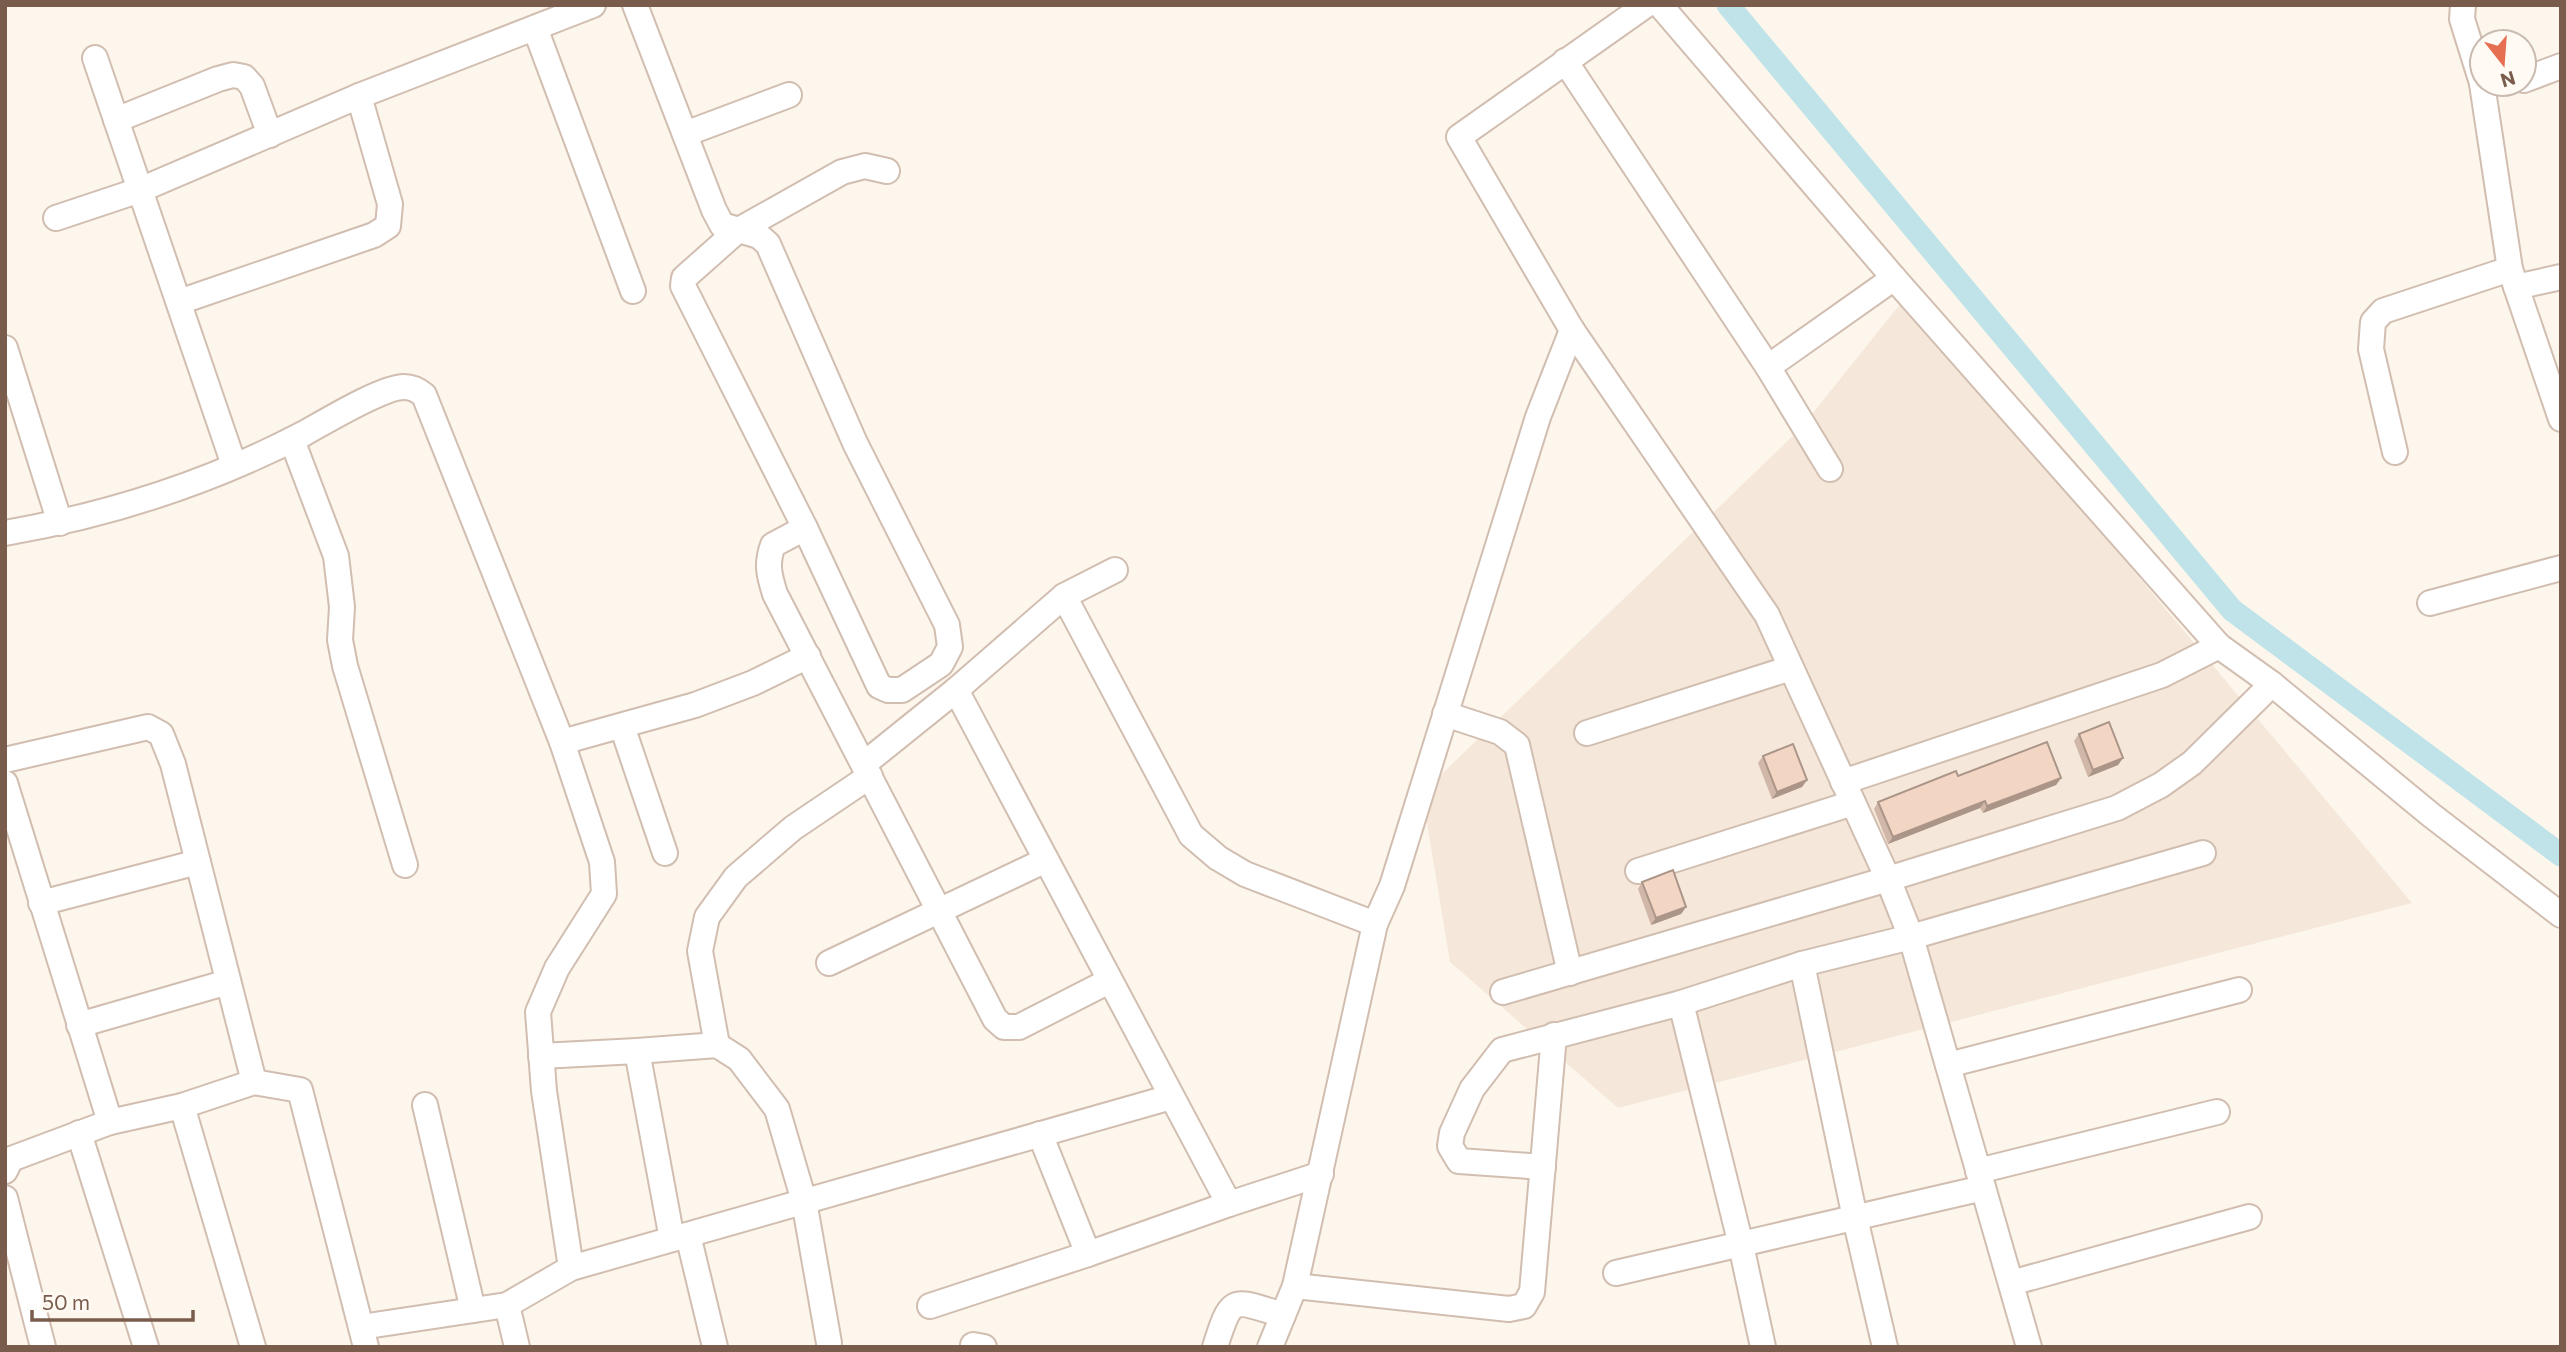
<svg xmlns="http://www.w3.org/2000/svg" width="2566" height="1352" viewBox="0 0 2566 1352" font-family="Commissioner,sans-serif">
	<style>
		.residential { fill: #f5e8da }
		.lines { fill: none; stroke-linecap: round; stroke-linejoin: round }
		.canal { stroke: #bfe3e8; stroke-width: 23 }
		.street-casing { stroke: #d1beb0; stroke-width: 28 }
		.street { stroke: #fff; stroke-width: 24 }
		.wall { fill: #d1b7a8 }
		.shaded-wall { fill: #aa9588 }
		.building { fill: #f3d5c3; stroke: #aa9588; stroke-width: 2 }
	</style>
	<rect width="100%" height="100%" fill="#fdf6ec"/>
	<polygon class="residential" points="1905,298 2412,903 1618,1108 1450,962 1422,793 1800,429"/>
	<g class="lines">
		<polyline class="canal" points="1728,5 2232,610 2561,855"/>
		<g class="street-casing">
			<g id="street">
				<polyline points="635,5 714,210 722,225 759,236 768,244 855,443 947,625 950,647 941,664 902,690 888,690 879,686 805,528"/>
				<polyline points="1646,5 1459,137 1572,330 1767,615 1888,879 1911,937 2029,1347"/>
				<polyline points="1660,5 1894,278 2219,646 2272,684 2431,815 2561,915"/>
				<polyline points="2463,5 2462,19 2482,83"/>
				<polyline points="535,28 633,291"/>
				<polyline points="95,58 234,465"/>
				<polyline points="1565,61 1768,367 1830,469"/>
				<polyline points="2524,80 2561,66"/>
				<polyline points="2482,84 2510,269 2561,419"/>
				<polyline points="116,120 218,79 233,75 244,77 252,86 270,135"/>
				<polyline points="685,134 789,95"/>
				<path d="M 887,171 L 865,166 L 842,172 L 737,231 L 684,278 L 683,286 L 805,528 L 773,545 C 766,564 769,575 775,594 L 995,1019 L 1004,1027 L 1019,1027 L 1109,981"/>
				<polyline points="56,218 140,190 359,96 593,5"/>
				<polyline points="2516,287 2561,277"/>
				<polyline points="179,302 374,235 388,226 390,204 359,96"/>
				<polyline points="5,348 60,523"/>
				<polyline points="1768,367 1894,278"/>
				<polyline points="292,440 336,556 342,607 340,640 345,666 405,865"/>
				<polyline points="2395,452 2371,349 2373,322 2383,311 2510,269"/>
				<path d="M 5,533 C 108,515 211,482 303,434 C 325,422 382,387 404,387 C 412,387 418,390 424,395 L 562,742 L 602,862 L 604,894 L 557,968 L 538,1012 L 544,1091 L 571,1268"/>
				<polyline points="1064,596 1191,835 1218,858 1245,874 1375,924"/>
				<polyline points="2430,603 2561,568"/>
				<polyline points="956,690 1229,1204 1321,1174"/>
				<polyline points="1445,714 1500,732 1517,745 1570,973"/>
				<polyline points="622,726 665,853"/>
				<polyline points="1587,733 1791,668"/>
				<polyline points="562,742 695,705 753,683 808,656"/>
				<polyline points="5,760 148,727 161,734 173,764 254,1082 182,1106 110,1122 11,1159 5,1171"/>
				<polyline points="864,764 956,690 1064,596 1115,570"/>
				<polyline points="1843,782 2162,675 2219,646"/>
				<polyline points="5,783 110,1122"/>
				<polyline points="1638,871 1853,803"/>
				<polyline points="41,903 198,862"/>
				<polyline points="829,963 1046,860"/>
				<polyline points="1802,964 1855,1218 1885,1347"/>
				<polyline points="1503,992 1888,879 2117,808 2161,785 2192,763 2272,684"/>
				<polyline points="1681,1003 1741,1245 1763,1347"/>
				<polyline points="79,1025 228,982"/>
				<polyline points="717,1045 700,951 707,917 736,877 793,828 870,776"/>
				<polyline points="541,1056 637,1051"/>
				<polyline points="1948,1065 2239,990"/>
				<polyline points="254,1082 300,1090 366,1347"/>
				<polyline points="425,1105 473,1310"/>
				<polyline points="182,1106 253,1347"/>
				<polyline points="79,1133 146,1347"/>
				<polyline points="1040,1134 1088,1254"/>
				<polyline points="1543,1167 1459,1161 1450,1146 1452,1133 1472,1089 1502,1050 1681,1003 1802,964 1911,937 2203,853"/>
				<polyline points="1978,1171 2217,1112"/>
				<polyline points="5,1198 43,1347"/>
				<polyline points="688,1235 715,1347"/>
				<polyline points="672,1239 637,1051 717,1045 739,1059 777,1109 804,1201 829,1343"/>
				<polyline points="1616,1273 1983,1188"/>
				<polyline points="2011,1283 2249,1217"/>
				<polyline points="1295,1286 1509,1309 1524,1306 1532,1292 1554,1035"/>
				<polyline points="507,1305 517,1347"/>
				<polyline points="930,1306 1088,1254 1229,1204"/>
				<polyline points="361,1327 507,1305 571,1268 1171,1097"/>
				<polyline points="973,1345 984,1347"/>
				<path d="M 1215,1347 C 1232,1293 1232,1300 1283,1315"/>
				<polyline points="1270,1347 1295,1286 1375,924 1392,886 1538,417 1572,330"/>
			</g>
		</g>
		<use href="#street" class="street"/>
	</g>
	<g class="wall">
		<polygon points="2079,734 2123,758 2118,765 2088,777 2074,741"/>
		<polygon points="1763,756 1807,780 1802,787 1772,799 1758,763"/>
		<polygon points="1958,776 2061,778 2056,785 1983,813 1980,808 1888,844 1874,809 1878,802"/>
		<polygon points="1642,882 1686,907 1681,914 1651,925 1638,889"/>
	</g>
	<g class="shaded-wall">
		<polygon points="2123,758 2118,765 2088,777 2093,770"/>
		<polygon points="2061,778 2056,785 1983,813 1987,806"/>
		<polygon points="1807,780 1802,787 1772,799 1777,792"/>
		<polygon points="1985,801 1980,808 1888,844 1893,837"/>
		<polygon points="1686,907 1681,914 1651,925 1656,918"/>
	</g>
	<g class="building">
		<polygon points="2109,722 2123,758 2093,770 2079,734"/>
		<polygon points="2047,742 2061,778 1987,806 1985,801 1893,837 1878,802 1956,771 1958,776"/>
		<polygon points="1793,744 1807,780 1777,792 1763,756"/>
		<polygon points="1673,870 1686,907 1656,918 1642,882"/>
	</g>
	<rect width="2566" height="1352" fill="none" stroke="#7a5c4d" stroke-width="14"/>
	<g transform="translate(2503 63) rotate(163)"><circle r="33" fill="#fffaf3" stroke="#cabbb1" stroke-width="2"/>
	<path d="M0-5L12 26L0 18L-12 26Z" fill="#e76f51"/>
	<text y="-10" font-size="19" font-weight="bold" text-anchor="middle" fill="#7a5c4d">N</text>
	</g>
	<path d="M32 1310v10h161v-10" fill="none" stroke="#7a5c4d" stroke-width="3.5"/>
	<text x="42" y="1310" font-size="21" fill="#7a5c4d" stroke="#fffaf3" stroke-width="5" paint-order="stroke">50 m</text>
</svg>
